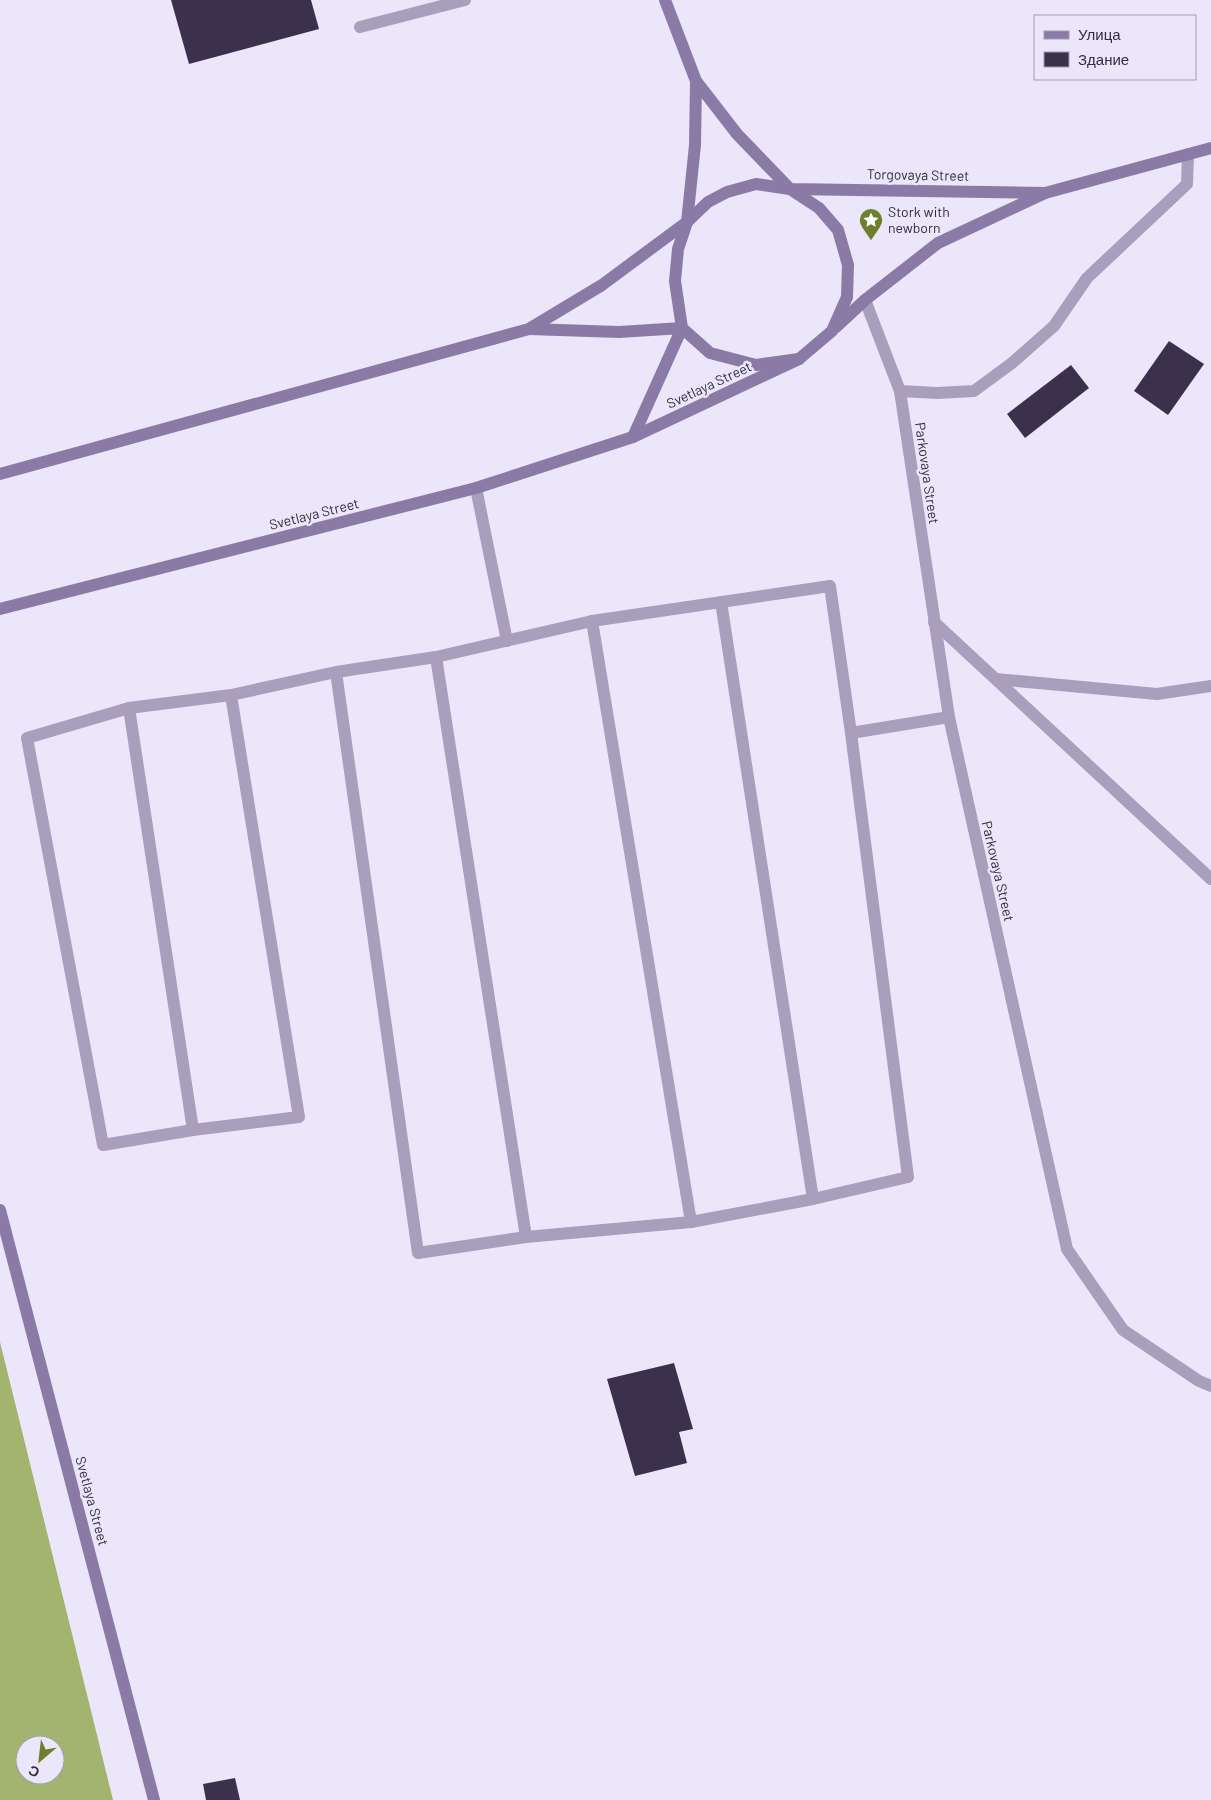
<svg xmlns="http://www.w3.org/2000/svg" width="1211" height="1800" viewBox="0 0 1211 1800" font-family="Barlow,sans-serif">
	<style>
		.forest { fill: #a2b46e; fill-rule: evenodd }
		.building { fill: #3b314d }
		.lines { fill: none; stroke-linecap: round; stroke-linejoin: round }
		.lane { stroke: #a99fbc; stroke-width: 12 }
		.street { stroke: #a99fbc; stroke-width: 12 }
		.secondary { stroke: #897ba5; stroke-width: 12 }
		.labels { text-anchor: middle; stroke-width: 5; stroke-linejoin: round; paint-order: stroke }
		.street-label { font-size: 14px; fill: #322d3a; stroke: #ece6fa }
		.poi-label { font-size: 14px; fill: #322d3a; stroke: #ece6fa; text-anchor: start }
	</style>
	<rect width="100%" height="100%" fill="#ece6fa"/>
	<path class="forest" d="M 0,1342 L 113,1800 L 0,1800 ZM 25,1745 L 55,1745 L 55,1775 L 25,1775 Z"/>
	<g class="building">
		<polygon points="171,0 311,0 319,29 189,64"/>
		<polygon points="1169,341 1204,364 1168,415 1134,391"/>
		<polygon points="1071,365 1089,388 1025,438 1007,414"/>
		<polygon points="674,1363 693,1429 679,1432 687,1463 635,1476 607,1379"/>
		<polygon points="235,1778 240,1800 206,1800 203,1784"/>
	</g>
	<g class="lines">
		<g class="lane">
			<polyline points="360,27 465,0"/>
			<polyline points="900,391 937,393 974,391 1012,363 1054,326 1087,278 1187,184 1188,154"/>
			<polyline points="476,488 507,641"/>
			<polyline points="721,602 813,1199"/>
			<polyline points="592,621 691,1222"/>
			<polyline points="934,622 1211,879"/>
			<polyline points="436,657 526,1237"/>
			<polyline points="996,679 1157,694 1211,686"/>
			<polyline points="231,695 299,1117 193,1130 103,1145 27,738 129,708 231,695 336,672 436,657 592,621 830,586 851,733 908,1177 813,1199 691,1222 526,1237 418,1253 336,672"/>
			<polyline points="129,708 193,1130"/>
			<polyline points="851,733 949,717"/>
		</g>
		<polyline class="street" points="865,300 900,391 949,717 1067,1249 1123,1330 1199,1381 1211,1386"/>
		<g class="secondary">
			<polyline points="665,0 696,81 737,134 790,189 1045,193"/>
			<polygon points="756,184 790,189 819,208 838,230 848,265 847,297 832,331 799,359 756,365 710,353 682,328 675,281 678,249 687,222 708,202 727,192"/>
			<polyline points="836,327 865,300 938,243 1045,193 1211,148"/>
			<polyline points="529,329 619,332 682,328 633,437"/>
			<polyline points="0,474 529,329 602,285 687,222 695,145 696,81"/>
			<polyline points="0,609 476,488 633,437 799,359"/>
			<polyline points="0,1210 154,1800"/>
		</g>
	</g>
	<defs>
		<g id="sight-pin" transform="scale(1.25)"><path d="M0 17L-7.5 6A9.5 9.5 0 1 1 7.5 6Z" fill="#6e7f2e" stroke="#ece6fa"/><path d="M0-6L1.8-2.2L6-1.7L2.9 1.2L3.7 5.4L0 3.3L-3.7 5.4L-2.9 1.2L-6-1.7L-1.8-2.2Z" fill="#fff"/></g>
	</defs>
	<g fill-rule="evenodd">
		<use href="#sight-pin" x="871" y="220"/>
	</g>
	<g class="labels">
		<g class="street-label">
			<text transform="translate(918 175) rotate(1)" y="5">Torgovaya Street</text>
			<text transform="translate(709 385) rotate(-25)" y="5">Svetlaya Street</text>
			<text transform="translate(927 473) rotate(82)" y="5">Parkovaya Street</text>
			<text transform="translate(314 514) rotate(-14)" y="5">Svetlaya Street</text>
			<text transform="translate(998 871) rotate(77)" y="5">Parkovaya Street</text>
			<text transform="translate(92 1501) rotate(75)" y="5">Svetlaya Street</text>
		</g>
		<g class="poi-label">
			<text x="888" y="217">Stork with<tspan x="888" dy="16">newborn</tspan></text>
		</g>
	</g>
	<rect x="1034" y="15" width="162" height="65" fill="#ece6fa" stroke="#a29cad"/>
	<rect x="1044" y="31" width="25" height="8" fill="#897ba5" stroke="#a29cad"/>
	<text x="1078" y="40" font-size="15" fill="#322d3a">Улица</text>
	<rect x="1044" y="52" width="25" height="15" fill="#3b314d" stroke="#a29cad"/>
	<text x="1078" y="65" font-size="15" fill="#322d3a">Здание</text>
	<g transform="translate(40 1760) rotate(208)"><circle r="24" fill="#ece6fa" stroke="#a29cad"/>
	<path d="M0-4L9 19L0 12L-9 19Z" fill="#6e7f2e"/>
	<text y="-8" font-size="14" font-weight="bold" text-anchor="middle" fill="#322d3a">С</text>
	</g>
</svg>
